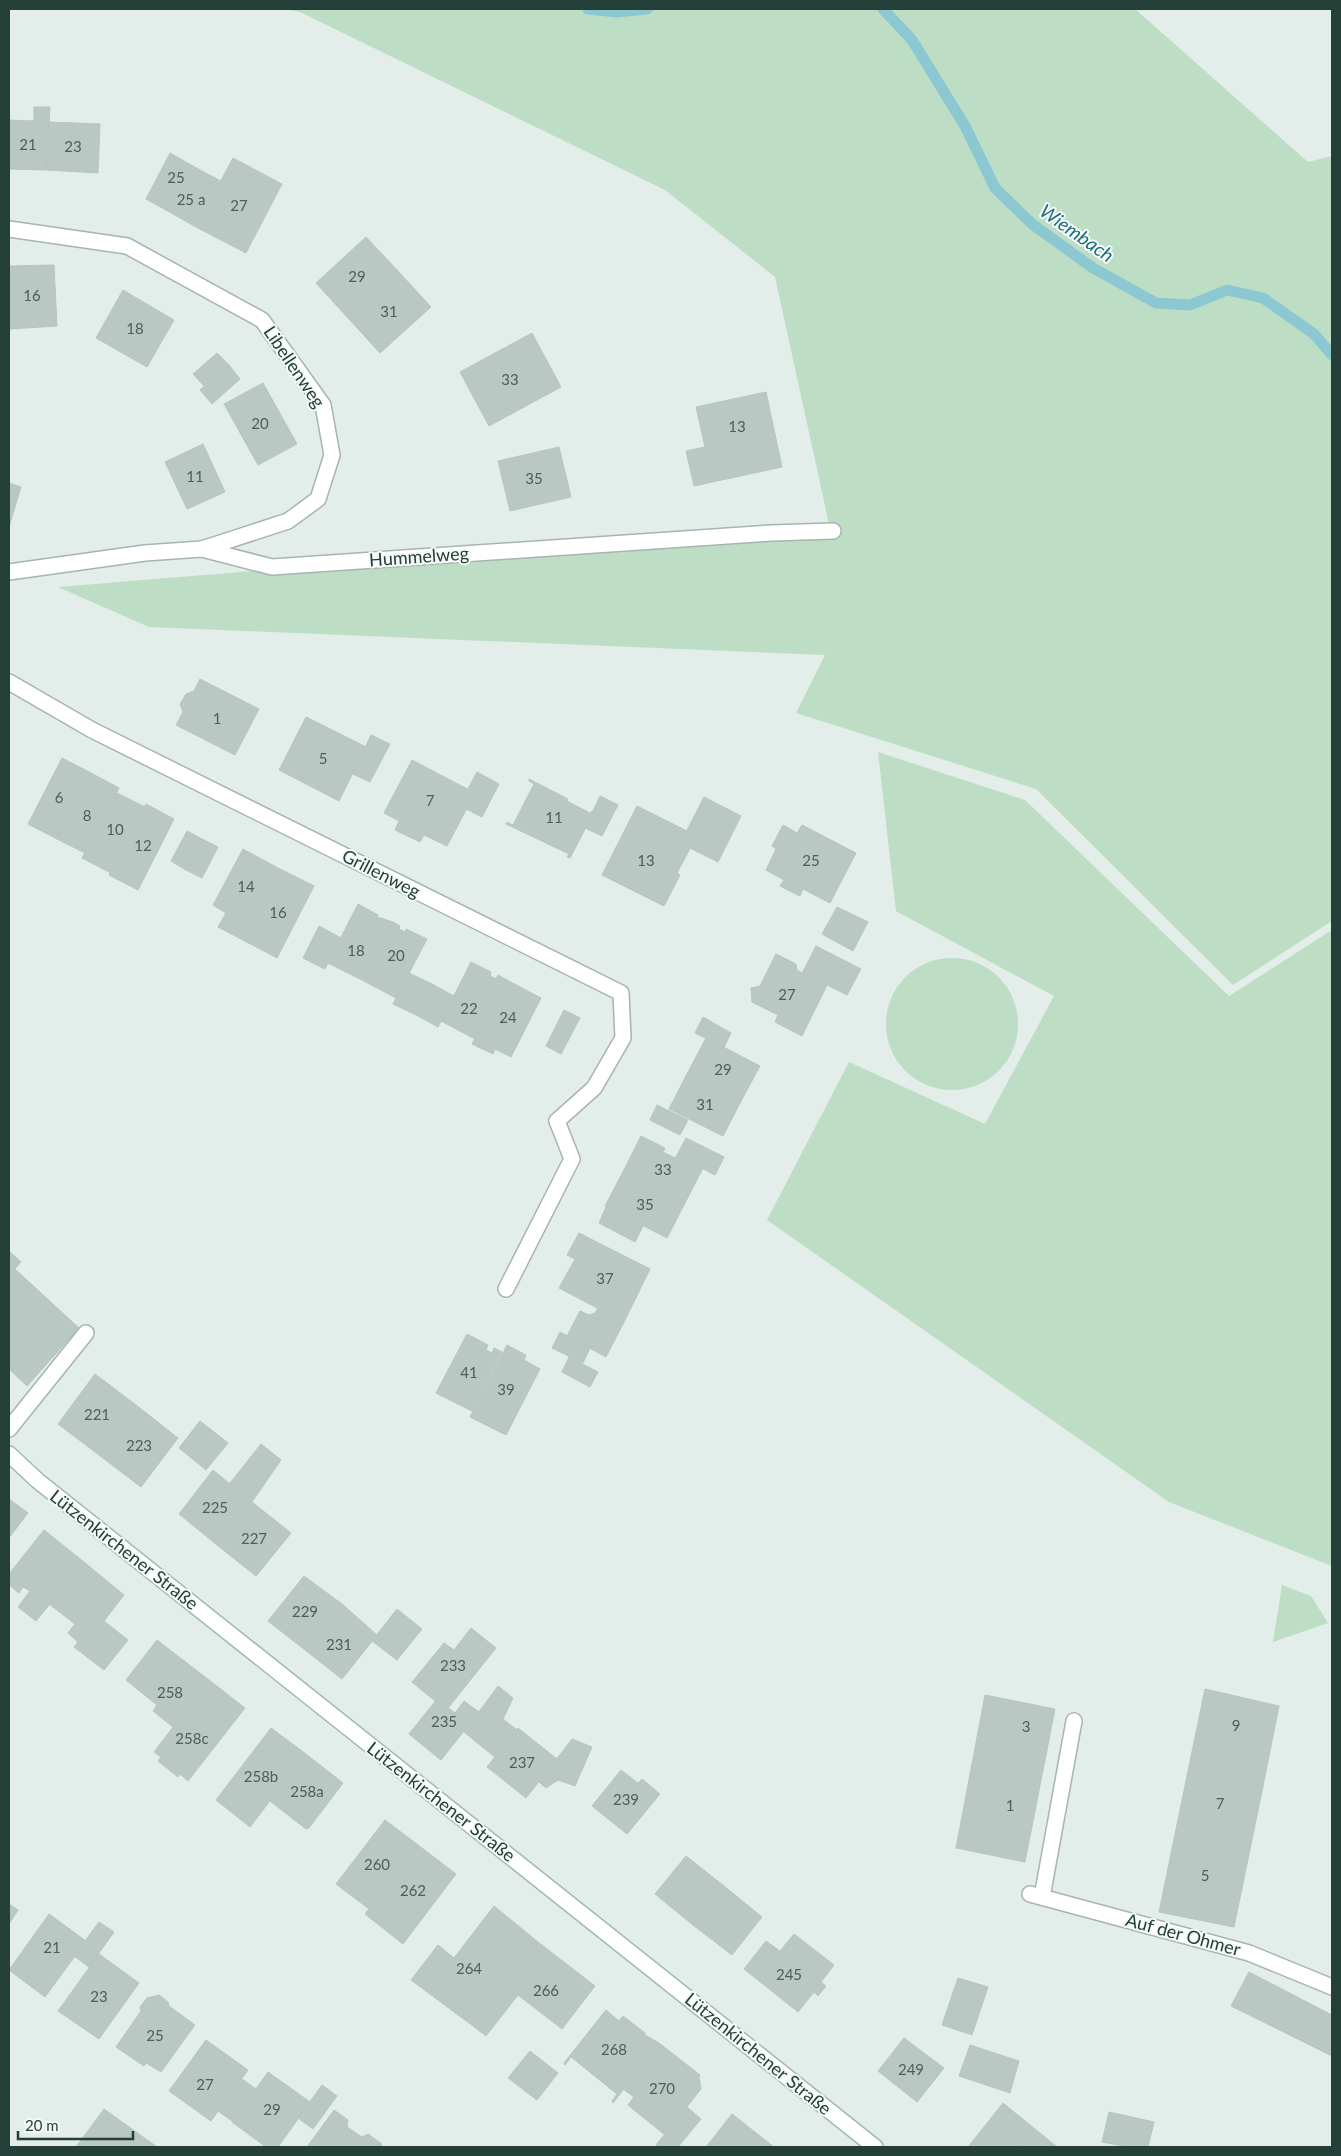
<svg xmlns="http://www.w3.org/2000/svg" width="1341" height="2156" viewBox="0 0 1341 2156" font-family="Lato,sans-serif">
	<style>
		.green { fill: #bddec5 }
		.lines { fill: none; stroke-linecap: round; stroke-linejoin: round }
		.stream { stroke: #8cc8d2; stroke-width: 11 }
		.building { fill: #b9c8c2; stroke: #b6c7bf }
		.service-casing { stroke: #a6b5b0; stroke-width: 18 }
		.minor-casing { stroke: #a6b5b0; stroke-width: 18 }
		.secondary-casing { stroke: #a2b9b0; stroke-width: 18 }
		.service { stroke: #fff; stroke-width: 15 }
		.minor { stroke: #fff; stroke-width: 15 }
		.secondary { stroke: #fff; stroke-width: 15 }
		.labels { text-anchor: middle; stroke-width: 4; stroke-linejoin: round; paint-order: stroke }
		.number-label { font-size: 15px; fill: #48615a }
		.street-label { font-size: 18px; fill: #233f37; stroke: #f4f9f7 }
		.water-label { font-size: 19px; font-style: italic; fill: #1d6d7b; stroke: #f4f9f7 }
	</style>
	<rect width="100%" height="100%" fill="#e3ede9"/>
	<g class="green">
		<polygon points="286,9 1135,9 1308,162 1332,156 1332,921 1233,985 1036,789 796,713 825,655 149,627 58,587 829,524 775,277 665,190 300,12"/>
		<polygon points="878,752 1025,800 1229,996 1332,930 1332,1566 1169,1502 767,1220 849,1062 985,1124 1054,996 896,911"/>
		<circle cx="952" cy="1024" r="66"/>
		<polygon points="1282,1585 1311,1596 1328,1623 1273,1642"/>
	</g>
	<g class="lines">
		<g class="stream">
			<polyline points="588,9 617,12 647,9"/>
			<polyline points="883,9 912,40 965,126 995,188 1032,224 1093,268 1156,303 1190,305 1227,290 1263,298 1314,334 1332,355"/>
		</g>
	</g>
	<g class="building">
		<polygon points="34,107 50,107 47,170 9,169 9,120 34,121"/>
		<polygon points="49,122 100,124 98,173 47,170"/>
		<polygon points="170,153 200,170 189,191 180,186 166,210 146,199"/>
		<polygon points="233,158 282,184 246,253 196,227"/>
		<polygon points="200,170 221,181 196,227 166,210 180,186 189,191"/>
		<polygon points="366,237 398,271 348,318 316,283"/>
		<polygon points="54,265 57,326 9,329 9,266"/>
		<polygon points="398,271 431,307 380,353 348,318"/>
		<polygon points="123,290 174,320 147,367 96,338"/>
		<polygon points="532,333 561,387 489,426 460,372"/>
		<polygon points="217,353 229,365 204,386 193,374"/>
		<polygon points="229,365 240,379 212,404 200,390"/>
		<polygon points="263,383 297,444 258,465 224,404"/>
		<polygon points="766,392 782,467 694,486 686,451 705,447 696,407"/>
		<polygon points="203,444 225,492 187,509 165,462"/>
		<polygon points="559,447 571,497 510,511 498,461"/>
		<polygon points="9,483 21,487 9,527"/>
		<polygon points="200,679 259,709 235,755 176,725 183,712 180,704 186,694 194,691"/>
		<polygon points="306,717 366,747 339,801 279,770"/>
		<polygon points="371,735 390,744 370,782 353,774"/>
		<polygon points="62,758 91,773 57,839 28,824"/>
		<polygon points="412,760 475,793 447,846 424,835 420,842 395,830 399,821 384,813"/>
		<polygon points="477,772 499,784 482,817 466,809 475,793 468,789"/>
		<polygon points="91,773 119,788 85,853 57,839"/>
		<polygon points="529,779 568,799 567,801 590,813 592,811 594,812 570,858 567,857 569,854 506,824 507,822 513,825 534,784 529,781"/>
		<polygon points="117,793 145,807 111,873 82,858"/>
		<polygon points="600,796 618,805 602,836 585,828"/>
		<polygon points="704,797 741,816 718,862 690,848 693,843 683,838"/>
		<polygon points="146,804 174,819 138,890 109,875"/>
		<polygon points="637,806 687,831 683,838 693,843 677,873 680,875 664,906 602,875"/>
		<polygon points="783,825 797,833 802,825 856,853 830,903 803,889 800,896 780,886 784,880 766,870 776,849 772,846"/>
		<polygon points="187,831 202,839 186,870 171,861"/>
		<polygon points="202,839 218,847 202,878 186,870"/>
		<polygon points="243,849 278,868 241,939 218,927 226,913 213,905"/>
		<polygon points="278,868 314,886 277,958 241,939"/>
		<polygon points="358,904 378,915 377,917 393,922 362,980 328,963"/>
		<polygon points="837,907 868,922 853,951 822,934"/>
		<polygon points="393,922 400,926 399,929 405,932 406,929 427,939 396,998 362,980"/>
		<polygon points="319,926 341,938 325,969 303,958"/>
		<polygon points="816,946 861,969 847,995 819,981 825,970 808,962"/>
		<polygon points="776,954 796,964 797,970 802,973 808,962 825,970 819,981 827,985 802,1036 775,1022 778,1015 752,1002 751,988 760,986"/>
		<polygon points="471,962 491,972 490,976 496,979 498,975 505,979 475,1039 441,1021"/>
		<polygon points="409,973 432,984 416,1015 393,1004"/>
		<polygon points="505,979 541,998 511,1057 495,1049 493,1054 472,1044"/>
		<polygon points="432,984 454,996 438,1027 416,1015"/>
		<polygon points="564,1010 580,1018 561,1054 546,1046"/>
		<polygon points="703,1017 731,1033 724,1047 695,1033"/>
		<polygon points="706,1038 760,1066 741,1101 687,1074"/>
		<polygon points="687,1074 741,1101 723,1136 669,1109"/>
		<polygon points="657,1105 688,1120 680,1135 650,1120"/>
		<polygon points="641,1136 665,1148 663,1152 675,1158 677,1155 703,1168 685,1203 624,1170"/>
		<polygon points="686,1138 724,1157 715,1175 677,1155"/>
		<polygon points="624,1170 685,1203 667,1238 605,1206"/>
		<polygon points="606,1207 643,1226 635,1242 599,1223"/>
		<polygon points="579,1233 650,1269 624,1322 559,1288 575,1259 567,1255"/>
		<polygon points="9,1251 21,1262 9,1275"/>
		<polygon points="15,1269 79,1328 27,1386 9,1369 9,1276"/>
		<polygon points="598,1308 624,1322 606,1357 567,1336 580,1311 589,1315 595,1313"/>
		<polygon points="560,1332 590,1348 583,1363 552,1348"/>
		<polygon points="467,1334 488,1345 486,1350 492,1353 494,1348 502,1352 472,1411 436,1393"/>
		<polygon points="507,1345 526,1355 524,1360 540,1369 506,1435 470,1417"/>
		<polygon points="569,1357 598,1372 590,1387 562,1372"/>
		<polygon points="95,1374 136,1405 99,1455 58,1424"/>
		<polygon points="136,1405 178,1438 141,1487 99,1455"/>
		<polygon points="200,1421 228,1443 206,1470 179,1448"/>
		<polygon points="261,1444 281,1460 252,1502 230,1483"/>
		<polygon points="213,1470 252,1502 217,1545 179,1514"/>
		<polygon points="9,1499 28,1513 9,1538"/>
		<polygon points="252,1502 291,1533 256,1576 217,1545"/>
		<polygon points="44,1530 84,1562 36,1621 18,1607 30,1591 23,1587 19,1593 9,1585 9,1574"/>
		<polygon points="84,1562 124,1595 104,1621 128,1640 104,1670 74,1647 78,1642 68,1633 75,1624 49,1604"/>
		<polygon points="304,1576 342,1604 305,1650 268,1621"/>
		<polygon points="342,1604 377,1635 342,1679 305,1650"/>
		<polygon points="397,1609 422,1629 397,1660 372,1641"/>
		<polygon points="471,1628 496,1648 448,1708 437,1699 435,1701 412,1682 444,1643 454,1650"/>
		<polygon points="157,1640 209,1680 173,1727 153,1711 157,1705 126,1680"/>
		<polygon points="209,1680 245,1708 188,1781 180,1774 178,1777 158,1761 161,1757 154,1752"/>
		<polygon points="498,1686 513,1698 503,1719 481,1746 464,1732"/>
		<polygon points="1205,1689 1279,1706 1263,1786 1188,1771"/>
		<polygon points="985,1695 1055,1709 1025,1862 956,1848"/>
		<polygon points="437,1699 455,1713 464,1701 479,1712 441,1760 409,1734"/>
		<polygon points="503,1719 517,1730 495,1757 481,1746"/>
		<polygon points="271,1728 306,1754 250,1827 216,1800"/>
		<polygon points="518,1728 557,1759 526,1798 487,1767"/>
		<polygon points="572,1739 592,1747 575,1786 558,1780 546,1788 539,1782"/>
		<polygon points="306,1754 343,1783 309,1828 306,1829 270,1801"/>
		<polygon points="621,1770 638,1783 642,1779 660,1794 627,1834 592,1806"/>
		<polygon points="1188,1771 1263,1786 1248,1859 1173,1844"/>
		<polygon points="385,1820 418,1845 369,1909 336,1884"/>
		<polygon points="1173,1844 1248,1859 1234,1927 1159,1912"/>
		<polygon points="418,1845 456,1874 403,1944 365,1914"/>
		<polygon points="686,1856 724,1886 693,1925 655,1894"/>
		<polygon points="724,1886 762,1917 732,1955 693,1925"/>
		<polygon points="9,1904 18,1910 9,1924"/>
		<polygon points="494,1906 538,1942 473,2026 411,1980 438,1945 454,1958"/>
		<polygon points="49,1914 86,1941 45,1997 9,1970"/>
		<polygon points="99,1922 114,1932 89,1967 74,1956"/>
		<polygon points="794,1934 834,1965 821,1982 826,1986 818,1996 814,1992 798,2012 744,1969 766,1941 780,1951"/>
		<polygon points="538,1942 595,1986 562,2029 518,1995 486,2036 473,2026"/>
		<polygon points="99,1954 139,1983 99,2039 58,2011"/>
		<polygon points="1249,1972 1332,2015 1332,2056 1231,2006"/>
		<polygon points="958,1978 988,1987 972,2035 942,2025"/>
		<polygon points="159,1995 168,2002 169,2006 195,2025 161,2072 146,2063 144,2066 116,2047 141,2011 140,2007 147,1998"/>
		<polygon points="606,2010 619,2021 623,2016 645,2033 645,2035 659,2043 613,2103 612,2101 617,2094 571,2057 565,2065 564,2063"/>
		<polygon points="904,2038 944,2068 917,2102 878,2071"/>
		<polygon points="206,2040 248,2070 211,2121 169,2091"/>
		<polygon points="659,2043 700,2075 699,2077 701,2089 665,2135 628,2105 634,2097 623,2089"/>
		<polygon points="970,2045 1019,2061 1010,2093 959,2076"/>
		<polygon points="530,2051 558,2073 537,2100 508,2078"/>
		<polygon points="268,2072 310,2102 278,2147 266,2147 232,2122"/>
		<polygon points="242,2079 256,2089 232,2121 218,2111"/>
		<polygon points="322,2085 337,2096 313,2129 298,2118"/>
		<polygon points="1003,2103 1035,2129 1021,2147 968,2147"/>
		<polygon points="687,2107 701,2119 678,2147 658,2147 656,2145"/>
		<polygon points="104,2109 157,2147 76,2147"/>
		<polygon points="334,2110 348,2120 347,2127 362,2137 368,2134 382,2144 380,2147 307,2147"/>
		<polygon points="1109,2112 1154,2122 1148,2147 1128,2147 1102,2142"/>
		<polygon points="732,2114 774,2147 706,2147"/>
		<polygon points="1035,2129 1057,2147 1021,2147"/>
	</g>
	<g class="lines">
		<g class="service-casing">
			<g id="service">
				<polyline points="506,1289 572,1159 557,1121"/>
				<polyline points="9,1429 86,1333"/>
				<polyline points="1042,1897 1074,1721"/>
			</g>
		</g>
		<g class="minor-casing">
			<g id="minor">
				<polyline points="9,229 127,246 262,320 323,405 332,455 318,499 288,521 202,549"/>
				<polyline points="9,572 145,553 202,549 272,567 771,533 833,531"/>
				<polyline points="9,682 92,730 621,993 623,1038 594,1088 557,1121"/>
				<polyline points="1030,1894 1249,1953 1332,1987"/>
			</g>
		</g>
		<g class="secondary-casing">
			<polyline id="secondary" points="9,1454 38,1481 875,2147"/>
		</g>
		<use href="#service" class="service"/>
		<use href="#minor" class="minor"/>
		<use href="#secondary" class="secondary"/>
	</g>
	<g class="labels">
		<g class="number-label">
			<text x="28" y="150">21</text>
			<text x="73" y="152">23</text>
			<text x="176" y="183">25</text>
			<text x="191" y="205">25 a</text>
			<text x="239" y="211">27</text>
			<text x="357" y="282">29</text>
			<text x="32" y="301">16</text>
			<text x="389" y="317">31</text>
			<text x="135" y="334">18</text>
			<text x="510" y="385">33</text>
			<text x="260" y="429">20</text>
			<text x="737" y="432">13</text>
			<text x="195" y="482">11</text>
			<text x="534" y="484">35</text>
			<text x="217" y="724">1</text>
			<text x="323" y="764">5</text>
			<text x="59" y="803">6</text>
			<text x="430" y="806">7</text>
			<text x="87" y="821">8</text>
			<text x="554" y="823">11</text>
			<text x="115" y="835">10</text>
			<text x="143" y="851">12</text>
			<text x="646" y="866">13</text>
			<text x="811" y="866">25</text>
			<text x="246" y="892">14</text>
			<text x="278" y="918">16</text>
			<text x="356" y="956">18</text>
			<text x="396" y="961">20</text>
			<text x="787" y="1000">27</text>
			<text x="469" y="1014">22</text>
			<text x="508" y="1023">24</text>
			<text x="723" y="1075">29</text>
			<text x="705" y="1110">31</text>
			<text x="663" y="1175">33</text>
			<text x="645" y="1210">35</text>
			<text x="605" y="1284">37</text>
			<text x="469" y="1378">41</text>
			<text x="506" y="1395">39</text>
			<text x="97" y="1420">221</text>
			<text x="139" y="1451">223</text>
			<text x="215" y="1513">225</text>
			<text x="254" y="1544">227</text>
			<text x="305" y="1617">229</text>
			<text x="339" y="1650">231</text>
			<text x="453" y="1671">233</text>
			<text x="170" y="1698">258</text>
			<text x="444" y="1727">235</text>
			<text x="1236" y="1731">9</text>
			<text x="1026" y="1732">3</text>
			<text x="192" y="1744">258c</text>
			<text x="522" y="1768">237</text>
			<text x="261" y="1782">258b</text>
			<text x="307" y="1797">258a</text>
			<text x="626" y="1805">239</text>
			<text x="1220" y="1809">7</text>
			<text x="1010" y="1811">1</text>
			<text x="377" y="1870">260</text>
			<text x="1205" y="1881">5</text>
			<text x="413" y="1896">262</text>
			<text x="52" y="1953">21</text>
			<text x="469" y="1974">264</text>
			<text x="789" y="1980">245</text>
			<text x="546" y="1996">266</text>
			<text x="99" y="2002">23</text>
			<text x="155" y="2041">25</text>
			<text x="614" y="2055">268</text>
			<text x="911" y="2075">249</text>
			<text x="205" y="2090">27</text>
			<text x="662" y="2094">270</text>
			<text x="272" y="2115">29</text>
		</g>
		<g class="street-label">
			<text transform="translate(294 367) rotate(56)" y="6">Libellenweg</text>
			<text transform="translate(419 557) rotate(-4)" y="6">Hummelweg</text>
			<text transform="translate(381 874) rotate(27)" y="6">Grillenweg</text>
			<text transform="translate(124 1550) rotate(38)" y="6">Lützenkirchener Straße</text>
			<text transform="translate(441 1802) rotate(38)" y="6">Lützenkirchener Straße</text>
			<text transform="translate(1183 1935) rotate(15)" y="6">Auf der Ohmer</text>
			<text transform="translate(758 2054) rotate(39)" y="6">Lützenkirchener Straße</text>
		</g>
		<g class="water-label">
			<text transform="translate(1077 233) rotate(35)" y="7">Wiembach</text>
		</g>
	</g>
	<rect width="1341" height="2156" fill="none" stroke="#233f37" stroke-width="20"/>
	<path d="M18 2131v8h115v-8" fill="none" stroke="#233f37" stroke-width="2.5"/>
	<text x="25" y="2131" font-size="15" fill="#233f37" stroke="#f4f9f7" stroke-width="4" paint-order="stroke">20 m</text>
</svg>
